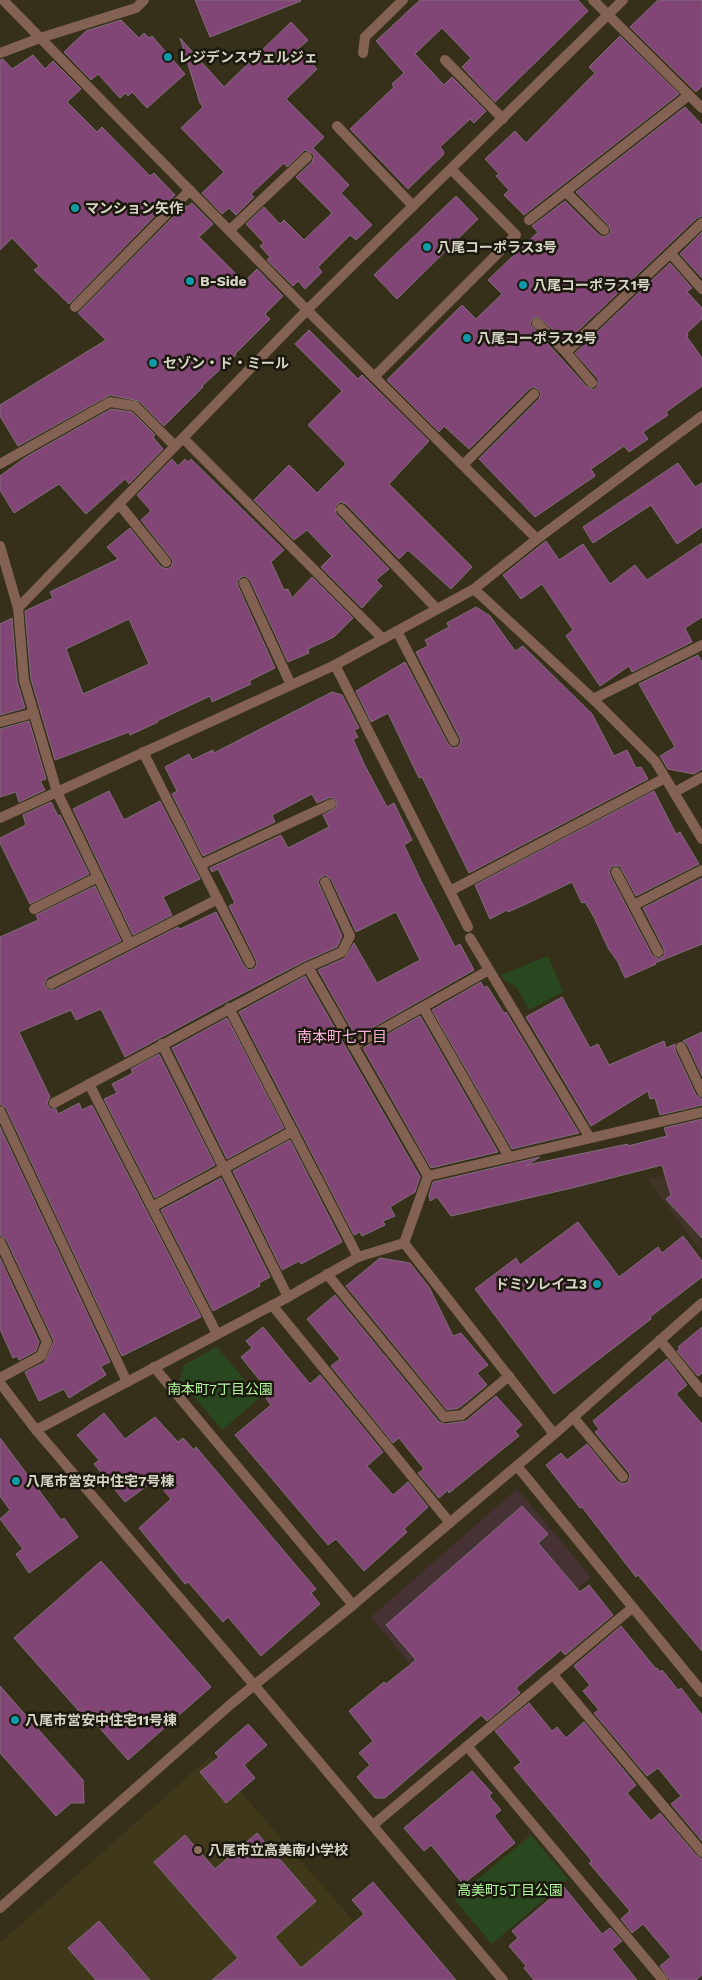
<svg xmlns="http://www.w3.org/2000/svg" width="702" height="1980" viewBox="0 0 702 1980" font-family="'Work Sans','Noto Sans JP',sans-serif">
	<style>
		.commercial { fill: #423527 }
		.industrial { fill: #463135 }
		.built { fill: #40381b }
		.green { fill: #29481f }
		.building { fill: #814576; stroke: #826d7d; fill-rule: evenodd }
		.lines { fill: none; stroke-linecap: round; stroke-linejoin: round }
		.service { stroke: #836254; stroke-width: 10 }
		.minor { stroke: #836254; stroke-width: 10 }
		.culture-dot { fill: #0f9aa8; stroke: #1b180e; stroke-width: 2 }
		.education-dot { fill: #8d6e63; stroke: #1b180e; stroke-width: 2 }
		.labels { text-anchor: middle; stroke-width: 5; stroke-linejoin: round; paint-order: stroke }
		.poi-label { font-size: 14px; font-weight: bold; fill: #d7d3c6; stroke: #1b180e; text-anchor: start }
		.park-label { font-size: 14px; fill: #b2f69c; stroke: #1b180e }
		.neighbourhood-label { font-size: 15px; fill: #fcb2da; stroke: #1b180e }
	</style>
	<rect width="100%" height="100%" fill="#36301a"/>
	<polygon class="commercial" points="702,1168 702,1253 648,1179"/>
	<polygon class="industrial" points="517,1489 591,1577 442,1702 371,1617"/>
	<polygon class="built" points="210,1757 405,1980 0,1980 0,1943"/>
	<g class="green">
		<polygon points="548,956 563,992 529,1010 516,986 504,980 501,975"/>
		<polygon points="217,1347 260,1398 222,1430 180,1380 184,1365"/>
		<polygon points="531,1835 568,1879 492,1944 454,1899"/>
	</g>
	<g class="building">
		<polygon points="195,0 300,0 301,1 210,37"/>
		<polygon points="420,0 578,0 588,11 495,102 462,67 471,58 442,28 415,54 444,85 452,77 486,111 474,123 470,119 440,147 444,152 443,155 408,189 350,129 394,87 392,84 404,73 376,41"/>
		<polygon points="658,0 702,0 702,86 696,92 630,27"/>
		<polygon points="121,20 139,38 144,33 149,38 152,36 185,74 147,108 132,92 128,96 126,93 120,98 98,74 91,80 64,52 86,31"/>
		<polygon points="291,22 308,40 298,49 317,69 286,99 324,137 313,148 349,185 341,193 372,225 356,240 350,235 318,267 322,272 305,289 298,281 293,286 267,260 270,257 260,246 264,243 246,224 264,207 280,224 284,220 304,240 332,213 296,177 312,162 314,156 312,153 305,150 287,167 284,163 251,194 254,197 236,215 229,208 222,214 202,193 224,172 181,128 203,107 200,103 180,38 224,87"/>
		<polygon points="620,36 679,94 524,215 504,195 509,190 496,176 499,174 485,159 515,131 526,143 595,73 589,67"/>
		<polygon points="33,55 45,69 53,61 81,89 67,102 97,132 102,127 150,176 154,173 175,195 69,304 34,270 39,266 12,238 0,250 0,60 3,59 12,69"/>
		<polygon points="685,107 702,125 702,216 697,218 566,342 539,317 533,318 530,324 587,387 594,390 598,386 598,379 575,353 670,263 692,288 687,292 702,308 702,319 687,333 688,335 687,337 702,358 702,386 666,412 668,415 643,432 648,439 629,452 624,446 591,469 595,476 535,517 479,459 539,399 541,393 538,389 533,387 529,389 469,449 444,426 439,432 387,380 462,305 476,319 502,294 488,280 538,232 532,226 565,201 599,235 603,237 608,235 611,231 609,226 576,192"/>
		<polygon points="456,196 478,219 397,299 374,275"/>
		<polygon points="192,203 213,224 199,237 244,282 257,269 283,296 265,314 270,319 235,354 236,355 202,386 203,387 164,426 139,401 110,395 18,446 0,416 0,405 106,340 78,313 185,205 187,207"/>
		<polygon points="702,232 702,278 680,254"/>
		<polygon points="309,330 358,379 362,375 429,441 389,484 472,567 451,589 408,550 399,559 346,504 340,502 335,507 336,514 389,569 376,580 382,586 362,608 321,567 332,556 307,530 294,540 254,500 289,465 317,493 346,464 308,425 342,391 295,344"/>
		<polygon points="111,409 132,412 155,435 153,437 163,449 129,484 125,479 86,514 59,484 14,513 0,490 0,476 26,457"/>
		<path d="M 172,459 L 178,466 L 185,459 L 188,462 L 191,459 L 284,550 L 271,562 L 284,590 L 288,589 L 292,598 L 312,577 L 353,618 L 334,637 L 308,649 L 309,653 L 288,662 L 250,580 L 245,576 L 241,577 L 237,582 L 238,586 L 275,668 L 249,681 L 251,684 L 212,702 L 210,696 L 157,721 L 158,722 L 130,735 L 129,732 L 55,760 L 31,679 L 25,611 L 53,598 L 50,592 L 118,559 L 107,547 L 130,528 L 161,567 L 167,569 L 171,567 L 173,561 L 171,558 L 141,520 L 151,511 L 137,495 ZM 129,619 L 149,664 L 83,694 L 66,649 Z"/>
		<polygon points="678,463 695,487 702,483 702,527 677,544 651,505 593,543 583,527"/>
		<polygon points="546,541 559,560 583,544 610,584 635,565 647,580 702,543 702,617 685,628 692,642 632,672 629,666 600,686 566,636 573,630 542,584 521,599 503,575"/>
		<polygon points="476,607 490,616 515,651 523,646 592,714 614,756 627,750 636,768 641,767 648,779 469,873 422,777 419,778 388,713 371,722 356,691 405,662 448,744 453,748 458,747 461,742 460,738 416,652 428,646 425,640 449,627 447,623"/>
		<polygon points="12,618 17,681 25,708 0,715 0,624"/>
		<polygon points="698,655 702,662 702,769 694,774 668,769 660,756 675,747 639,684"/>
		<polygon points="332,692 342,695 359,728 354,730 358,737 353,739 364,764 387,807 394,803 412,840 404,845 422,883 455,947 460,944 474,970 356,1037 318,970 345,958 354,943 377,983 420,960 396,912 356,932 331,879 325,875 320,878 318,882 342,936 337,947 305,961 226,1002 125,1057 101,1009 76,1020 71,1010 19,1032 50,1097 47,1103 50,1109 56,1109 58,1114 79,1103 82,1110 92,1105 201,1317 122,1356 6,1108 0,1104 0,937 38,920 36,915 95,886 121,941 47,978 44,984 48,990 54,990 178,927 180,929 216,912 244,966 249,970 254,969 257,964 256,960 229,906 235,903 218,869 212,872 210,868 281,835 288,848 329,827 323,815 336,808 337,802 331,797 317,803 312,794 272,815 275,822 203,856 172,794 177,791 165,767 189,754 192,760 213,750 214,753"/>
		<polygon points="29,721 46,779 40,781 45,790 19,802 16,792 0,797 0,729"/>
		<polygon points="109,791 124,820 160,801 200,879 163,897 172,915 133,935 73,809"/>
		<polygon points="654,791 676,834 680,832 699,864 636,896 620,866 612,866 609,871 610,875 652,955 658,959 664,956 664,949 643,908 702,878 702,944 655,963 656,964 625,978 618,962 608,948 594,917 585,902 582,903 572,882 526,904 508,912 507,910 490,919 475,885"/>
		<polygon points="51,802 58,816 60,815 89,874 30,904 0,843 0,838 26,825 23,815"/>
		<polygon points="305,976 420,1177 415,1192 390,1207 395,1216 383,1221 385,1225 362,1236 360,1232 354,1235 239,1012"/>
		<polygon points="481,982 484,988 487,986 504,1013 506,1012 579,1133 512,1149 432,1010"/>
		<polygon points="562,997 590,1048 598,1044 609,1065 664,1041 666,1048 675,1044 675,1050 696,1095 702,1099 702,1105 660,1115 655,1098 650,1099 648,1091 591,1126 526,1017"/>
		<polygon points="420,1016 498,1152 431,1168 363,1048"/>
		<polygon points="227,1018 284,1128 227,1159 172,1048"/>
		<polygon points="702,1032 702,1076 687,1044 683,1041"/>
		<polygon points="159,1054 215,1165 155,1198 104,1099 117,1093 112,1084 133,1073 131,1069"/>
		<polygon points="702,1119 702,1238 666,1199 671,1195 662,1165 576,1187 451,1216 437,1197 430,1201 429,1195 433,1182 540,1157 527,1165 628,1144 628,1146 667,1136 664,1128"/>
		<polygon points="0,1127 110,1362 101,1366 106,1375 69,1398 64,1389 39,1401 25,1372 45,1362 54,1341 6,1239 0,1235"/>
		<polygon points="290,1140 342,1242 301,1264 299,1261 282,1270 233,1171"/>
		<polygon points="221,1178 270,1277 259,1283 260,1286 213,1311 161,1210"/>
		<polygon points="578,1222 619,1277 658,1247 662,1253 683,1236 702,1261 702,1277 650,1317 651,1319 554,1394 475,1289 516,1258 520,1265"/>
		<polygon points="0,1258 39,1342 36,1351 19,1360 17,1356 13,1358 0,1329"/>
		<polygon points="380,1258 410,1263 429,1287 453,1336 461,1333 488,1365 477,1373 487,1385 459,1408 447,1410 346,1286"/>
		<polygon points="335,1295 439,1422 445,1424 466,1421 496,1396 522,1425 515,1431 519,1436 449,1493 448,1490 439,1498 418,1473 424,1469 399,1438 393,1443 331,1366 340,1359 307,1319"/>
		<polygon points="263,1327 310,1384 320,1375 383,1452 367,1466 393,1495 408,1482 428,1507 404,1529 407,1532 364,1571 336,1539 328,1545 235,1435 271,1405 266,1398 271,1394 241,1357 252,1348 246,1341"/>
		<polygon points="702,1327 702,1373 698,1376 677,1351 680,1349 678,1347"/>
		<polygon points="667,1359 687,1385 676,1394 702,1424 702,1651 638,1575 636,1577 582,1507 580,1508 546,1465 561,1453 567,1460 587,1444 618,1482 624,1484 628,1482 630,1476 629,1473 595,1432 599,1429 593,1421"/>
		<polygon points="104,1413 125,1439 155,1417 178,1442 183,1438 194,1450 196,1447 316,1589 311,1593 320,1604 261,1656 228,1617 223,1622 188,1582 185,1584 139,1528 171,1499 155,1480 125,1502 94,1464 99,1460 77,1435"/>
		<polygon points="0,1438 61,1520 64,1518 78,1537 29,1573 16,1554 23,1549 0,1519 10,1510 0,1496"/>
		<polygon points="522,1506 548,1534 538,1543 580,1592 589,1585 613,1615 565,1655 561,1650 516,1688 520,1693 487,1721 481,1715 385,1798 375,1798 357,1777 370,1765 359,1753 373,1741 349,1711 384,1682 386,1684 416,1660 386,1625"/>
		<polygon points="101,1561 211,1687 128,1760 97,1725 94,1728 14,1638"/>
		<polygon points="621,1626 656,1669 657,1668 660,1672 662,1670 678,1690 681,1688 702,1715 702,1841 671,1804 681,1796 658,1768 647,1776 594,1713 599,1710 583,1691 590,1685 574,1666"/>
		<polygon points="0,1686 83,1780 84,1803 71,1803 56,1816 0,1753"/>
		<polygon points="529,1703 552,1731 557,1727 566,1738 584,1722 636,1785 627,1793 651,1821 660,1813 697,1856 702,1859 702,1975 696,1980 670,1980 660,1966 671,1957 643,1924 632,1933 621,1919 630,1911 589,1863 592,1861 514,1768 521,1762 495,1731"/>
		<polygon points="248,1724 267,1745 244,1765 255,1778 226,1803 200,1772 219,1757 215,1753"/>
		<polygon points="472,1771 492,1793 489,1796 501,1810 494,1816 515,1843 463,1884 431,1845 424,1851 404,1828"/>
		<polygon points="257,1833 316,1901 275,1937 301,1968 364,1914 352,1900 373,1882 456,1980 212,1980 238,1958 154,1862 185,1835 215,1869"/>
		<polygon points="564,1887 602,1934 610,1928 622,1941 612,1949 637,1980 534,1980 524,1968 526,1966 509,1946 518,1938 512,1931"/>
		<polygon points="99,1921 150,1980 96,1980 68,1948"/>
	</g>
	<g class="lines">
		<g class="service">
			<polyline points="445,60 503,119"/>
			<polyline points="337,126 413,206"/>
			<polyline points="566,192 604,230"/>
			<polyline points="230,230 307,157"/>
			<polyline points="671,254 702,289"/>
			<polyline points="537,323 566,352 592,383"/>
			<polyline points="463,465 534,394"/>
			<polyline points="119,504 166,562"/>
			<polyline points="341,509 437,609"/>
			<polyline points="244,583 291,685"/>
			<polyline points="397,631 454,741"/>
			<polyline points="0,722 34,713"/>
			<polyline points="616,872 658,952"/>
			<polyline points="634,905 702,870"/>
			<polyline points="34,909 98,877"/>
			<polyline points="308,967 342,952 350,936 325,882"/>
			<polyline points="681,1047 702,1092"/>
			<polyline points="0,1242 47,1342 41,1356 0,1378"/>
			<polyline points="404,1243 554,1434"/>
			<polyline points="327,1274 444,1417 462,1415 509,1376"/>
			<polyline points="660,1340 702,1392"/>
			<polyline points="573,1417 623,1477"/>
			<polyline points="517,1466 702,1692"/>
			<polyline points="553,1675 702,1852"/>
			<polyline points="467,1746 663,1980"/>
			<polyline points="373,1825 632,1608"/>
		</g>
		<g class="minor">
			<polyline points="3,0 307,310 537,539"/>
			<polyline points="593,0 702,108"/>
			<polyline points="0,53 40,38 136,8 144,0"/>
			<polyline points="363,53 365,37 403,0"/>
			<polyline points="529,220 689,95"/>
			<polyline points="75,307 190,190"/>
			<polyline points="566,352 702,223"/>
			<polyline points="374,377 516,235 451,169"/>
			<polyline points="183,438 383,639"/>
			<polyline points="0,464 110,402 135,406 175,446"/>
			<polyline points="0,546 18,608 24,680 57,792 130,944"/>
			<polyline points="474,589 593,699 655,761 702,839"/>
			<polyline points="18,608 307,310 623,0"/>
			<polyline points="335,665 468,927"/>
			<polyline points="593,699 702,645"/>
			<polyline points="143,752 250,963"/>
			<polyline points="675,792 702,777"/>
			<polyline points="0,818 335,665 474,589 537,539 702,416"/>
			<polyline points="200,865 331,804"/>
			<polyline points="450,891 665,778"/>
			<polyline points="470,938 590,1138"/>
			<polyline points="51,984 218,899"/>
			<polyline points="423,1007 509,1157"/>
			<polyline points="229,1008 358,1257"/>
			<polyline points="162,1044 288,1297"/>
			<polyline points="353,1046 489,970"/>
			<polyline points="89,1084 217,1334"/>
			<polyline points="54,1103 308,967 428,1176"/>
			<polyline points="0,1111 127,1382"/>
			<polyline points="152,1207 293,1131"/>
			<polyline points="272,1305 450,1523"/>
			<polyline points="154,1367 353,1605"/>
			<polyline points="0,1383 36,1430 255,1686 503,1980"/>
			<polyline points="36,1430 288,1297 358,1257 404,1243 428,1176 702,1112"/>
			<polyline points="0,1908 231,1704 353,1605 559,1430 702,1303"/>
		</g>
	</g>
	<g class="culture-dot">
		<circle cx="168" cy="57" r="5"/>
		<circle cx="75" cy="208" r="5"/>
		<circle cx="427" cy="247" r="5"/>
		<circle cx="190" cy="281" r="5"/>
		<circle cx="523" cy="285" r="5"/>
		<circle cx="467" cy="338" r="5"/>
		<circle cx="153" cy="363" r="5"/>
		<circle cx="597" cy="1284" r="5"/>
		<circle cx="16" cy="1481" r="5"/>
		<circle cx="15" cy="1720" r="5"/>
	</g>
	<circle class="education-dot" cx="198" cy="1850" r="5"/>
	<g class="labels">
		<g class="poi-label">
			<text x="178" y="62">レジデンスヴェルジェ</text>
			<text x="85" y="213">マンション矢作</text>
			<text x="437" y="252">八尾コーポラス3号</text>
			<text x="200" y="286">B-Side</text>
			<text x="533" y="290">八尾コーポラス1号</text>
			<text x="477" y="343">八尾コーポラス2号</text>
			<text x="163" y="368">セゾン・ド・ミール</text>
			<text x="587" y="1289" text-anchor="end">ドミソレイユ3</text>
			<text x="26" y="1486">八尾市営安中住宅7号棟</text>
			<text x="25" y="1725">八尾市営安中住宅11号棟</text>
			<text x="208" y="1855">八尾市立高美南小学校</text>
		</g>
		<g class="park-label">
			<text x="220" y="1394">南本町7丁目公園</text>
			<text x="510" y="1895">高美町5丁目公園</text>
		</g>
		<g class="neighbourhood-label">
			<text x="342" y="1042">南本町七丁目</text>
		</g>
	</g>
</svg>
